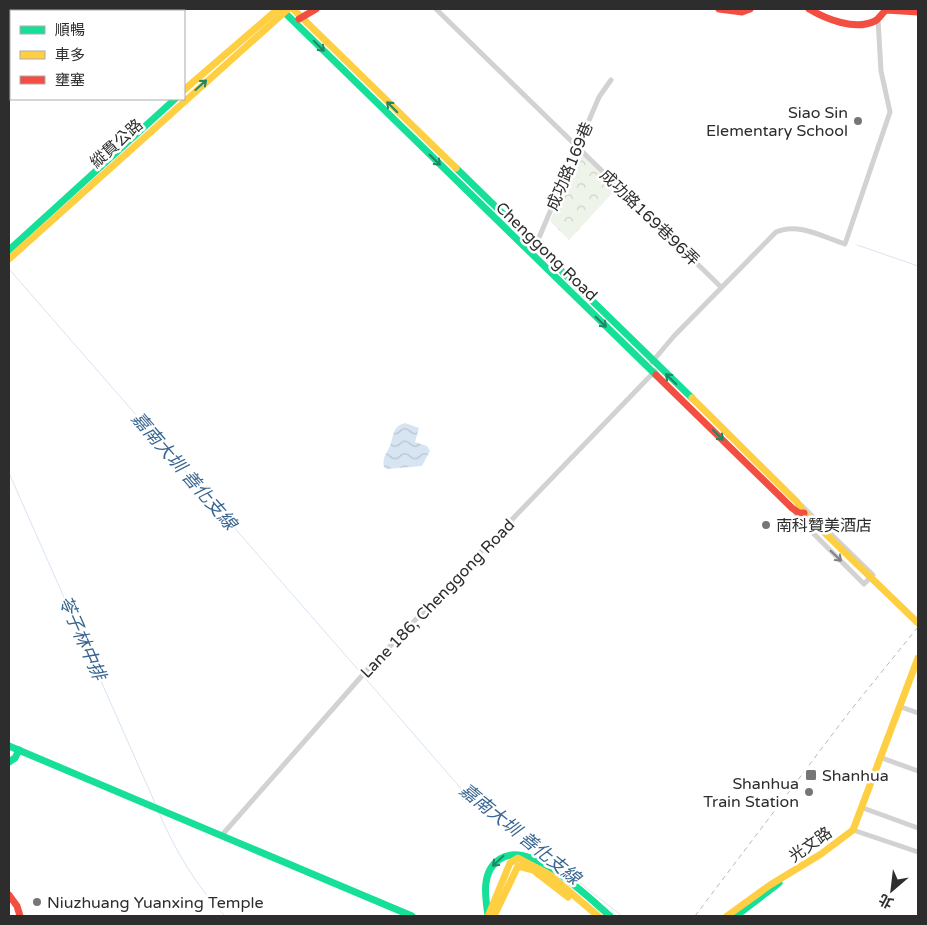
<svg xmlns="http://www.w3.org/2000/svg" width="927" height="925" viewBox="0 0 927 925" font-family="'Varela Round','Noto Sans TC',sans-serif">
	<style>
		.forest { fill: url(#forest-crowns) }
		.water { fill: url(#water-waves) }
		.lines { fill: none; stroke-linecap: round; stroke-linejoin: round }
		.stream { stroke: #d7e4f2; stroke-width: 1 }
		.street { stroke: #d2d2d2; stroke-width: 5 }
		.fast { stroke: #16e098; stroke-width: 7 }
		.slow { stroke: #ffcf43; stroke-width: 7 }
		.jam { stroke: #f24e42; stroke-width: 7 }
		.rail { stroke: #b9b9b9; stroke-width: 1; stroke-dasharray: 5 4; stroke-linecap: butt }
		.oneway { stroke: #228662 }
		.oneway2 { stroke: #808080 }
		.poi-dot { fill: #767676; stroke: #fff; stroke-width: 2 }
		.labels { text-anchor: middle; stroke-width: 5; stroke-linejoin: round; paint-order: stroke }
		.poi-label { font-size: 16px; fill: #2d2d2d; stroke: #fff; text-anchor: start }
		.street-label { font-size: 16px; fill: #2d2d2d; stroke: #fff }
		.water-label { font-size: 18px; font-style: italic; fill: #396691; stroke: #fff }
	</style>
	<defs>
		<pattern id="forest-crowns" width="20" height="18" patternUnits="userSpaceOnUse" patternTransform="scale(1.25)"><rect width="20" height="18" fill="#eff4eb"/><path d="M2 6a3 3 0 1 1 6 0M12 15a3 3 0 1 1 6 0" fill="none" stroke="#cdd2ca"/></pattern>
		<pattern id="water-waves" width="16" height="10" patternUnits="userSpaceOnUse" patternTransform="scale(1.25)"><rect width="16" height="10" fill="#d7e4f2"/><path d="M0 5q4-4 8 0t8 0" fill="none" stroke="#b9c4d0"/></pattern>
	</defs>
	<rect width="100%" height="100%" fill="#fff"/>
	<polygon class="forest" points="580,151 617,188 569,240 550,221"/>
	<path class="water" d="M 405,423 L 419,428 L 415,442 L 427,446 L 430,451 L 422,466 L 387,469 L 384,467 C 382,458 386,454 390,446 C 394,436 392,426 405,423 Z"/>
	<g class="lines">
		<g class="stream">
			<polyline points="857,245 918,266"/>
			<polyline points="9,269 360,672"/>
			<polyline points="9,473 155,803"/>
			<polyline points="365,678 464,792 622,916"/>
			<path d="M 159,813 C 176,852 196,886 225,916"/>
		</g>
		<g class="street">
			<polyline points="436,9 721,287"/>
			<polyline points="530,253 535,247 599,97 611,80"/>
			<path d="M 652,362 L 674,336 L 776,232 C 798,222 823,237 845,244 L 890,112 L 881,71 L 878,19"/>
			<polyline points="794,510 800,520 864,584 873,575 802,506"/>
			<polyline points="901,707 918,713"/>
			<polyline points="882,758 918,771"/>
			<polyline points="863,808 918,828"/>
			<polyline points="853,830 918,852"/>
			<polyline points="222,835 367,670 655,371"/>
		</g>
		<g class="fast">
			<polyline points="281,9 656,375"/>
			<polyline points="456,168 692,398"/>
			<polyline points="9,250 175,99"/>
			<polyline points="9,746 412,916"/>
			<polyline points="9,762 15,758 19,750"/>
			<path d="M 488,915 C 485,896 481,871 500,859 C 530,839 588,897 610,916"/>
			<polyline points="736,916 779,883"/>
		</g>
		<g class="slow">
			<polyline points="293,9 456,168"/>
			<polyline points="184,90 278,9"/>
			<polyline points="9,259 288,9"/>
			<polyline points="692,398 797,502 804,513 918,623"/>
			<polyline points="489,914 510,863 518,858 550,875 598,916"/>
			<polyline points="494,916 518,866 533,870 568,897"/>
			<polyline points="727,916 770,885 821,854 853,830 918,658"/>
		</g>
		<g class="jam">
			<polyline points="719,9 742,12 750,9"/>
			<path d="M 809,9 C 826,19 855,31 875,21 C 879,19 882,13 886,10 L 918,12"/>
			<polyline points="299,19 316,9"/>
			<polyline points="656,375 792,508 799,513 804,513"/>
			<polyline points="9,895 17,906 20,916"/>
		</g>
		<polyline class="rail" points="695,916 850,711 918,627"/>
	</g>
	<defs><path id="oneway-shaft" d="M-6 0H5M1.5-3L5.5 0L1.5 3" fill="none" stroke-width="1.6" stroke-linecap="round" stroke-linejoin="round" transform="scale(1.25)"/></defs>
	<g class="oneway">
		<use href="#oneway-shaft" transform="translate(319 46) rotate(45)"/>
		<use href="#oneway-shaft" transform="translate(201 85) rotate(-42)"/>
		<use href="#oneway-shaft" transform="translate(392 107) rotate(-135)"/>
		<use href="#oneway-shaft" transform="translate(435 160) rotate(44)"/>
		<use href="#oneway-shaft" transform="translate(601 322) rotate(44)"/>
		<use href="#oneway-shaft" transform="translate(671 379) rotate(-136)"/>
		<use href="#oneway-shaft" transform="translate(718 435) rotate(44)"/>
		<use href="#oneway-shaft" transform="translate(498 861) rotate(137)"/>
	</g>
	<use class="oneway2" href="#oneway-shaft" transform="translate(836 556) rotate(44)"/>
	<g class="poi-dot">
		<circle cx="858" cy="121" r="5"/>
		<circle cx="766" cy="525" r="5"/>
		<rect x="805" y="769" width="12" height="12" rx="2.5"/>
		<circle cx="809" cy="792" r="5"/>
		<circle cx="37" cy="902" r="5"/>
	</g>
	<g class="labels">
		<g class="poi-label">
			<text x="848" y="118" text-anchor="end">Siao Sin<tspan x="848" dy="18">Elementary School</tspan></text>
			<text x="776" y="531">南科贊美酒店</text>
			<text x="822" y="781">Shanhua</text>
			<text x="799" y="789" text-anchor="end">Shanhua<tspan x="799" dy="18">Train Station</tspan></text>
			<text x="47" y="908">Niuzhuang Yuanxing Temple</text>
		</g>
		<g class="street-label">
			<text transform="translate(116 143) rotate(-42)" y="6">縱貫公路</text>
			<text transform="translate(569 166) rotate(-67)" y="6">成功路169巷</text>
			<text transform="translate(650 217) rotate(44)" y="6">成功路169巷96弄</text>
			<text transform="translate(547 251) rotate(44)" y="6">Chenggong Road</text>
			<text transform="translate(437 598) rotate(-46)" y="6">Lane 186, Chenggong Road</text>
			<text transform="translate(810 844) rotate(-35)" y="6">光文路</text>
		</g>
		<g class="water-label">
			<text transform="translate(184 471) rotate(49)" y="6">嘉南大圳 善化支線</text>
			<text transform="translate(82 638) rotate(66)" y="6">苓子林中排</text>
			<text transform="translate(520 834) rotate(39)" y="6">嘉南大圳 善化支線</text>
		</g>
	</g>
	<rect width="927" height="925" fill="none" stroke="#2d2d2d" stroke-width="20"/>
	<rect x="10" y="10" width="175" height="90" fill="#ffffff" stroke="#ababab"/>
	<rect x="20" y="26" width="25" height="8" fill="#16e098" stroke="#ababab"/>
	<text x="55" y="35" font-size="15" fill="#2d2d2d">順暢</text>
	<rect x="20" y="51" width="25" height="8" fill="#ffcf43" stroke="#ababab"/>
	<text x="55" y="60" font-size="15" fill="#2d2d2d">車多</text>
	<rect x="20" y="76" width="25" height="8" fill="#f24e42" stroke="#ababab"/>
	<text x="55" y="85" font-size="15" fill="#2d2d2d">壅塞</text>
	<g transform="translate(892 890) rotate(208)" stroke="#ffffff" stroke-width="4" paint-order="stroke">
	<path d="M0-4L9 19L0 12L-9 19Z" fill="#2d2d2d"/>
	<text y="-8" font-size="14" font-weight="bold" text-anchor="middle" fill="#2d2d2d">北</text>
	</g>
</svg>
